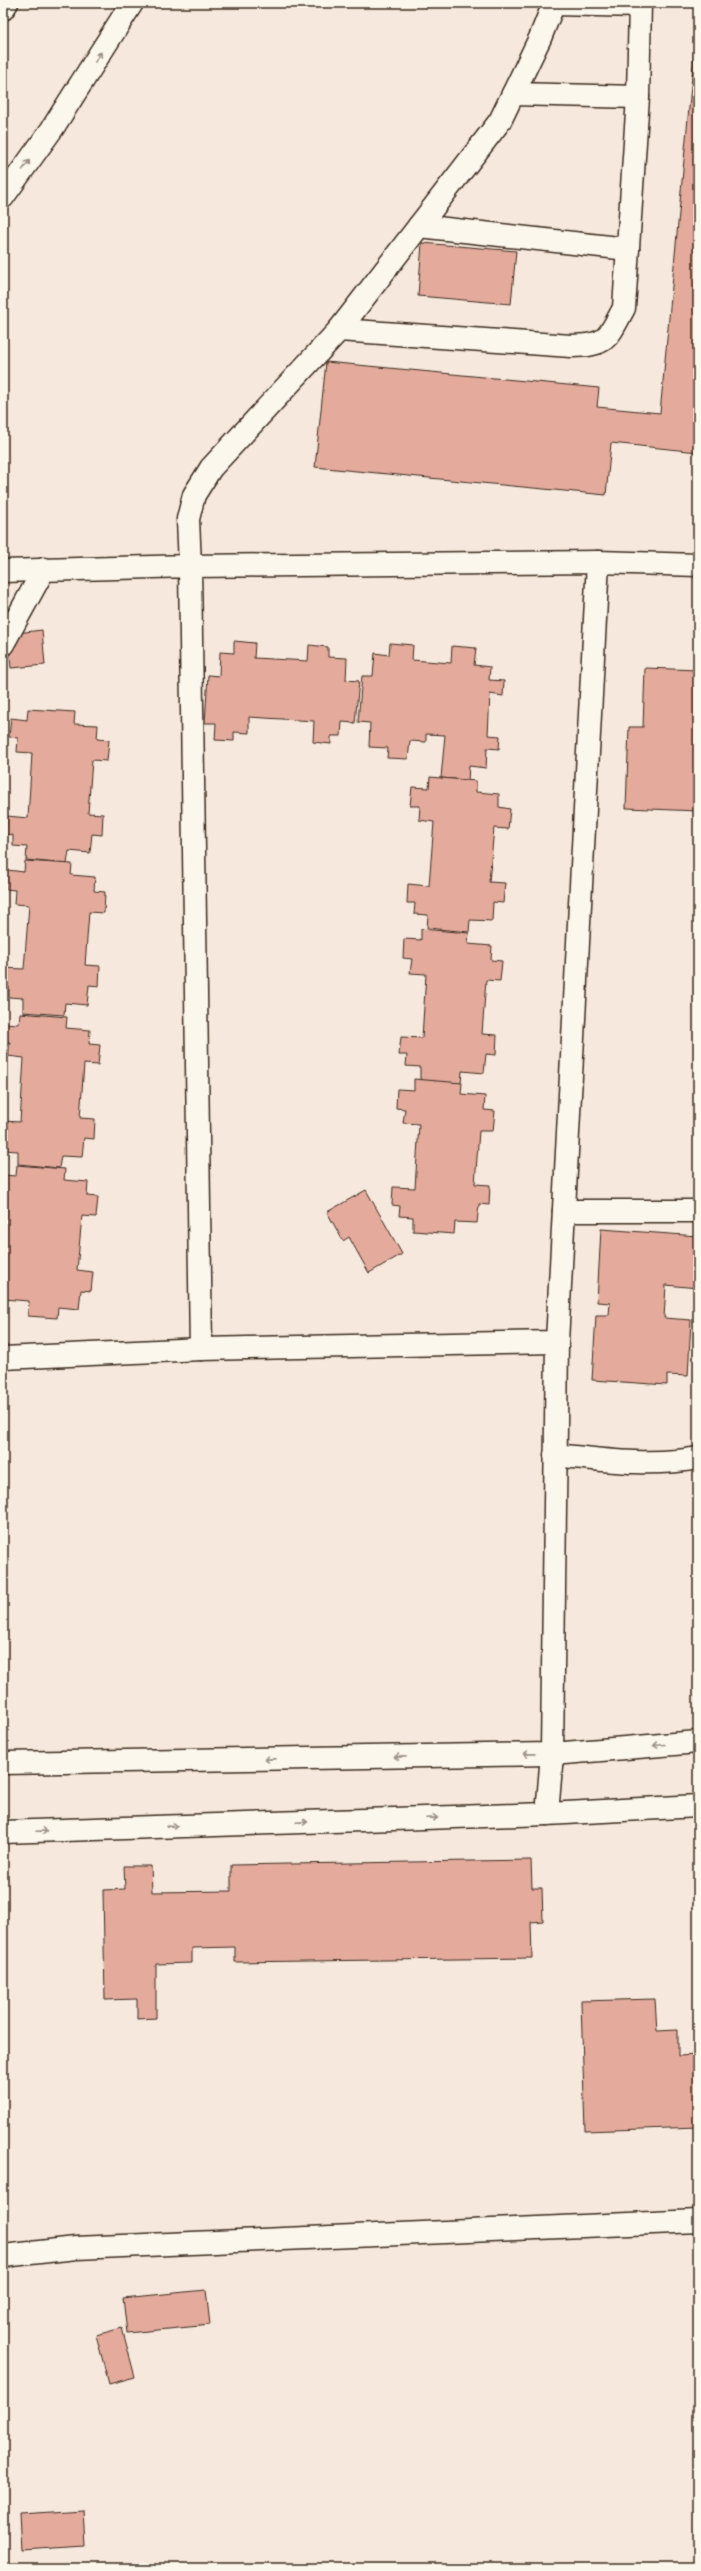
<svg xmlns="http://www.w3.org/2000/svg" width="701" height="2571" viewBox="0 0 701 2571" font-family="'Gochi Hand',sans-serif">
	<style>
		.building { fill: #e4ab9d; stroke: #3b2a1e }
		.lines { fill: none; stroke-linecap: round; stroke-linejoin: round }
		.street-casing { stroke: #3b2a1e; stroke-width: 25 }
		.secondary-casing { stroke: #3b2a1e; stroke-width: 25 }
		.street { stroke: #fbf7ec; stroke-width: 22 }
		.secondary { stroke: #fbf7ec; stroke-width: 22 }
		.oneway { stroke: #9b9085 }
	</style>
	<rect width="100%" height="100%" fill="#f6e8dc"/>
	<filter id="ink" filterUnits="userSpaceOnUse"><feTurbulence type="fractalNoise" baseFrequency=".025" numOctaves="2"/><feDisplacementMap in="SourceGraphic" scale="8" xChannelSelector="R" yChannelSelector="G"/><feConvolveMatrix kernelMatrix="1 2 1 2 8 2 1 2 1" color-interpolation-filters="sRGB"/></filter>
	<g filter="url(#ink)">
		<g class="building">
			<polygon points="697,23 698,452 611,443 606,495 315,467 326,362 599,388 597,407 660,413"/>
			<polygon points="422,243 516,251 511,304 418,296"/>
			<polygon points="42,630 45,665 11,668 8,634"/>
			<polygon points="234,641 255,643 254,658 308,661 309,645 328,647 328,657 347,658 346,680 359,681 355,723 342,722 341,736 331,736 331,744 313,742 314,721 249,717 249,733 234,732 234,741 215,740 216,723 205,723 208,675 219,676 220,652 234,653"/>
			<polygon points="390,643 413,645 412,660 451,663 452,646 476,648 474,665 490,667 489,680 504,681 503,696 490,694 488,735 500,736 499,749 487,748 486,768 469,766 468,780 441,778 445,735 426,734 426,742 410,741 408,759 387,758 388,748 369,747 370,723 358,722 362,676 373,676 375,653 389,655"/>
			<polygon points="645,668 698,670 698,811 626,808 629,727 643,727"/>
			<polygon points="28,709 75,712 74,724 98,725 97,739 109,740 107,761 92,760 88,813 103,814 102,835 92,834 90,853 69,851 67,864 26,860 27,847 13,846 13,835 6,834 7,816 28,818 32,753 17,752 18,738 9,737 11,718 27,720"/>
			<polygon points="430,777 476,781 476,792 499,794 499,807 510,809 508,829 494,828 489,882 505,883 503,903 493,902 492,921 470,920 469,932 427,928 428,915 414,914 415,903 407,903 408,884 429,886 434,822 419,820 420,806 410,806 412,787 429,788"/>
			<polygon points="25,861 72,864 71,875 95,877 94,891 105,892 104,913 89,912 85,965 100,966 99,986 89,985 87,1005 65,1003 64,1015 23,1012 23,998 9,997 9,987 3,986 3,968 24,969 29,905 14,904 15,890 5,889 7,870 24,872"/>
			<polygon points="421,929 469,933 468,944 492,946 491,960 502,961 500,981 486,980 482,1034 497,1035 496,1055 486,1054 484,1073 462,1071 461,1084 420,1080 420,1067 406,1066 407,1055 399,1055 401,1037 422,1038 426,974 410,973 412,959 403,958 404,939 421,940"/>
			<polygon points="20,1013 67,1017 66,1028 90,1030 89,1044 100,1045 98,1065 84,1064 80,1118 95,1119 94,1139 84,1138 82,1157 61,1156 59,1168 18,1164 18,1151 4,1150 3,1121 20,1122 24,1058 8,1056 10,1042 3,1042 3,1023 19,1024"/>
			<polygon points="414,1079 462,1083 461,1094 485,1096 484,1110 495,1111 493,1131 479,1131 475,1184 490,1185 489,1205 479,1204 477,1223 455,1222 454,1234 413,1231 413,1217 399,1216 400,1206 392,1205 393,1187 415,1188 419,1124 403,1123 405,1109 396,1108 397,1089 414,1090"/>
			<polygon points="17,1165 65,1169 64,1180 88,1182 87,1196 98,1197 96,1217 82,1216 77,1270 93,1272 91,1291 81,1290 79,1309 58,1307 57,1318 28,1316 29,1301 3,1299 7,1196 3,1195 3,1175 16,1176"/>
			<polygon points="366,1190 402,1254 369,1273 349,1237 343,1241 327,1212"/>
			<polygon points="601,1229 698,1236 698,1288 666,1285 664,1318 691,1320 688,1376 667,1375 667,1385 592,1380 596,1315 609,1315 610,1303 597,1302"/>
			<polygon points="531,1860 532,1888 542,1888 543,1921 531,1922 532,1958 235,1962 235,1947 192,1948 192,1963 156,1964 156,2018 137,2019 137,1999 105,2000 103,1890 125,1889 124,1866 151,1866 152,1892 231,1891 231,1865"/>
			<polygon points="655,1999 657,2031 678,2030 678,2056 698,2055 698,2127 585,2131 581,2001"/>
			<polygon points="206,2290 210,2325 127,2333 123,2298"/>
			<polygon points="122,2328 135,2377 109,2384 96,2335"/>
			<polygon points="84,2510 86,2546 21,2550 19,2514"/>
		</g>
		<g class="lines">
			<g class="street-casing">
				<g id="street">
					<polyline points="554,4 640,6"/>
					<polyline points="513,94 638,97"/>
					<polyline points="419,226 628,249"/>
					<path d="M 339,330 L 571,346 C 608,345 607,339 624,308 L 638,97 L 640,3"/>
					<polyline points="598,562 698,565"/>
					<polyline points="3,571 190,566 201,1349"/>
					<polyline points="3,644 44,569"/>
					<polyline points="564,1211 698,1211"/>
					<polyline points="3,1358 201,1349 557,1342 598,562 190,566 188,519 194,495 211,468 339,330 500,121 540,38 554,3"/>
					<path d="M 555,1455 C 603,1460 651,1467 698,1458"/>
					<polyline points="547,1814 552,1754 557,1342"/>
					<polyline points="3,2256 76,2248 698,2221"/>
				</g>
			</g>
			<g class="secondary-casing">
				<g id="secondary">
					<polyline points="3,9 7,3"/>
					<polyline points="3,197 52,129 132,3"/>
					<polyline points="3,1763 552,1754 698,1742"/>
					<polyline points="3,1832 547,1814 698,1806"/>
				</g>
			</g>
			<use href="#street" class="street"/>
			<use href="#secondary" class="secondary"/>
		</g>
		<defs><path id="oneway-shaft" d="M-6 0H5M1.5-3L5.5 0L1.5 3" fill="none" stroke-width="1.6" stroke-linecap="round" stroke-linejoin="round"/></defs>
		<g class="oneway">
			<use href="#oneway-shaft" transform="translate(98 57) rotate(-58)"/>
			<use href="#oneway-shaft" transform="translate(26 165) rotate(-54)"/>
			<use href="#oneway-shaft" transform="translate(659 1745) rotate(175)"/>
			<use href="#oneway-shaft" transform="translate(529 1754) rotate(179)"/>
			<use href="#oneway-shaft" transform="translate(400 1757) rotate(179)"/>
			<use href="#oneway-shaft" transform="translate(270 1759) rotate(179)"/>
			<use href="#oneway-shaft" transform="translate(432 1818) rotate(-2)"/>
			<use href="#oneway-shaft" transform="translate(302 1822) rotate(-2)"/>
			<use href="#oneway-shaft" transform="translate(172 1826) rotate(-2)"/>
			<use href="#oneway-shaft" transform="translate(42 1831) rotate(-2)"/>
		</g>
	</g>
	<rect width="701" height="2571" fill="none" stroke="#fbf7ec" stroke-width="16"/>
	<rect x="8" y="8" width="685" height="2555" fill="none" stroke="#3b2a1e" stroke-width="1.5" filter="url(#ink)"/>
</svg>
